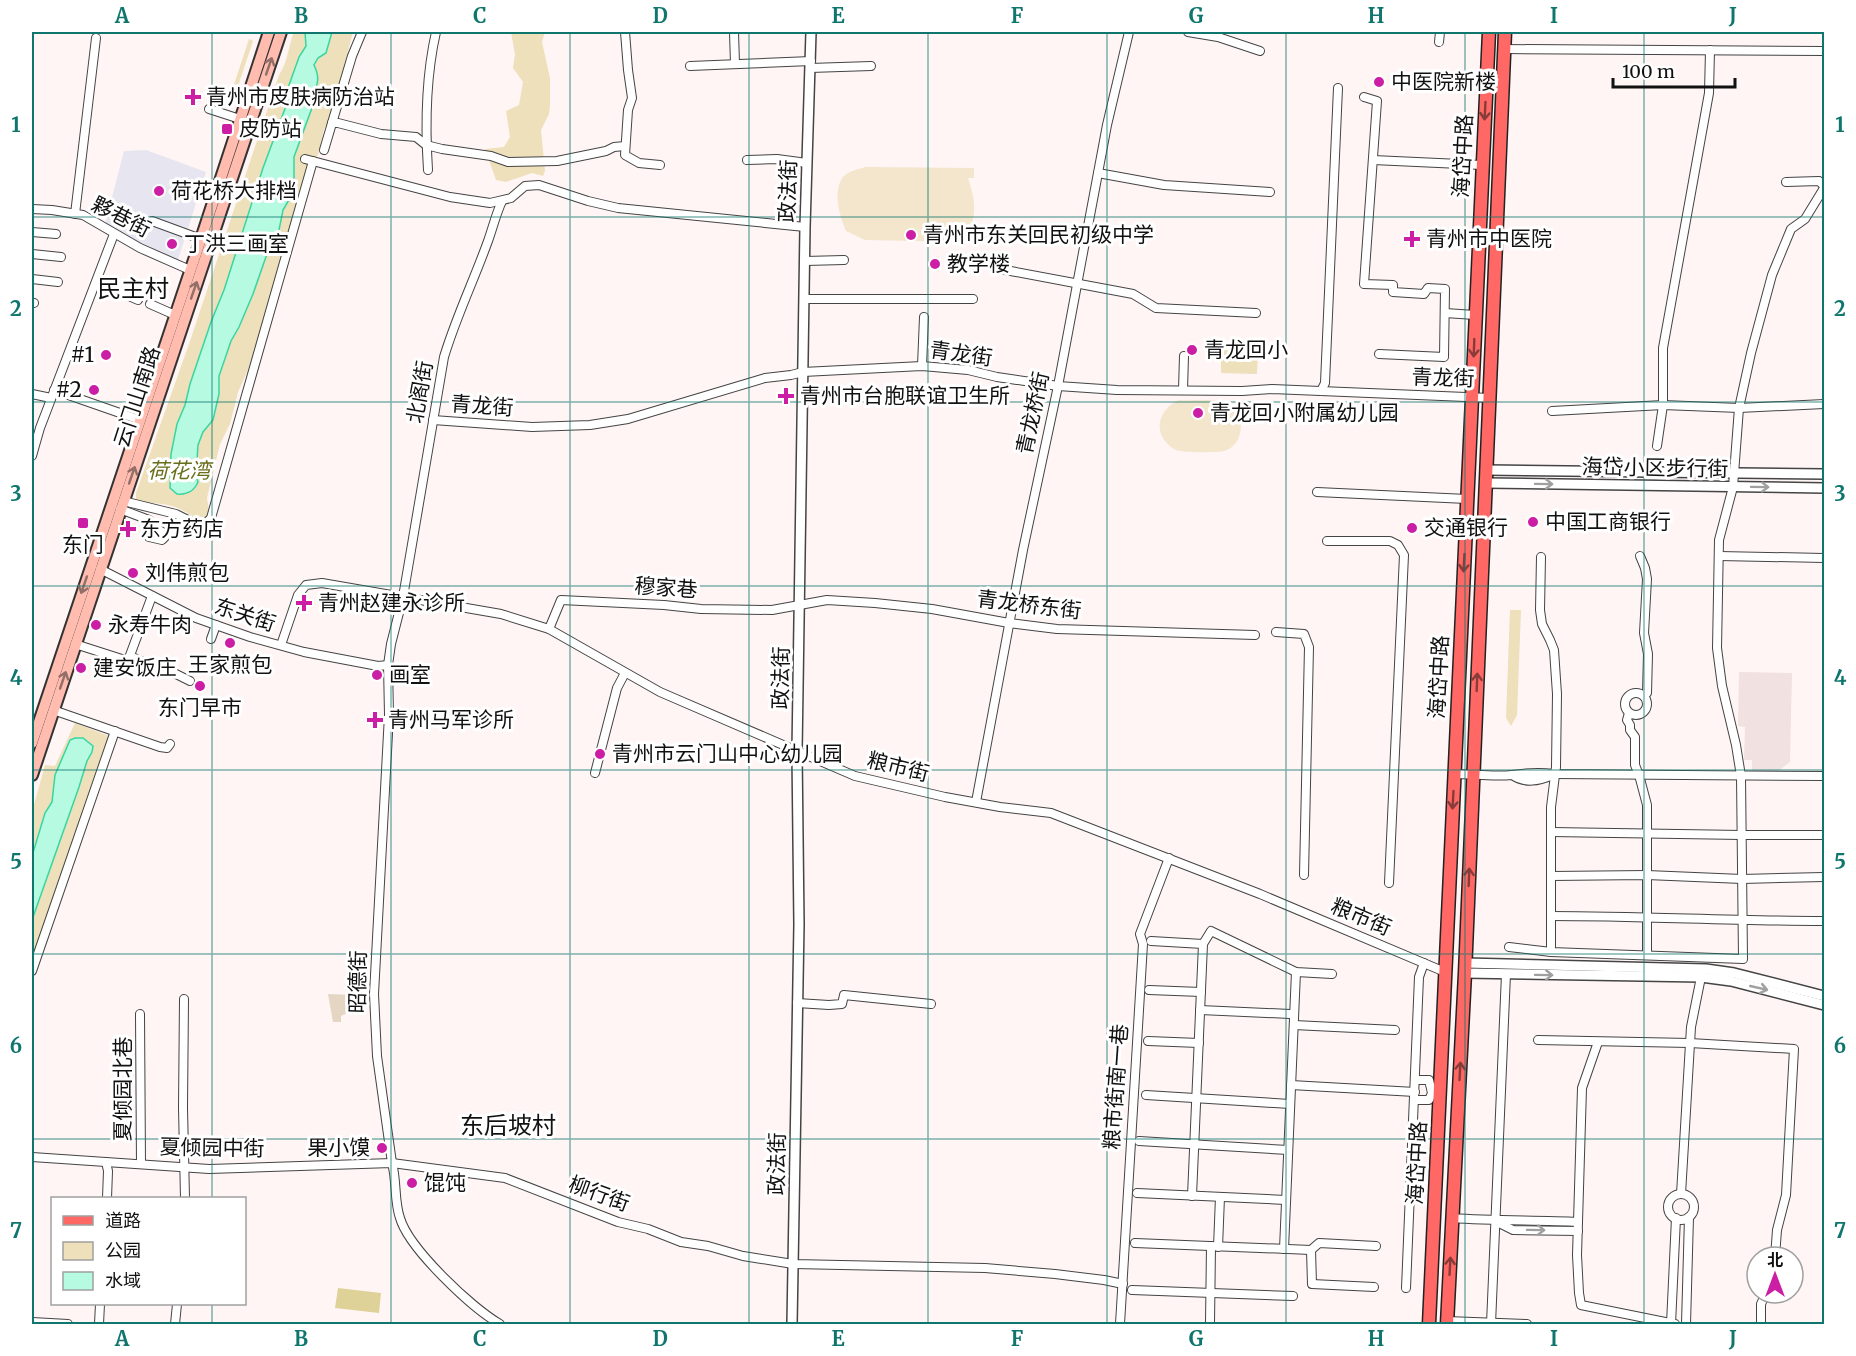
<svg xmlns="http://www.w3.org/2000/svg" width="1856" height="1356" viewBox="0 0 1856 1356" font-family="Merriweather,'Noto Sans SC',serif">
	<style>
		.industrial { fill: #e7e5ef }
		.green { fill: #ede0ba }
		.forest { fill: #dfd298 }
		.cemetery { fill: #e4d6c2 }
		.pitch { fill: #f4e5cd }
		.plaza { fill: #f1e1e1 }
		.water { fill: #b5fae1; stroke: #37d6a1; stroke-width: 1.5 }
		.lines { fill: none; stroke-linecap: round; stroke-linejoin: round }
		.minor-tunnel { stroke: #dbd3d2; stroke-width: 8; stroke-dasharray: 8 4; stroke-linecap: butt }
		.minor-casing { stroke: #444; stroke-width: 10 }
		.tertiary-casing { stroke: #444; stroke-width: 12 }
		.secondary-casing { stroke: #333; stroke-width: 14 }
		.primary-casing { stroke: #222; stroke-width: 15 }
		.minor { stroke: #fff; stroke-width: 8 }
		.tertiary { stroke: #fff; stroke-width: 9 }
		.secondary { stroke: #ffbcaf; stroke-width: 10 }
		.primary { stroke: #ff6864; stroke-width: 12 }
		.oneway { stroke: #946f68 }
		.oneway2 { stroke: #883c3a }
		.oneway3 { stroke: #a0a0a0 }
		.grid { fill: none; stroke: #0f766e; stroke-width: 1.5; stroke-opacity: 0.55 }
		.poi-dot { fill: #cb1ea5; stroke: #fff; stroke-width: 2 }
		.labels { text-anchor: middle; stroke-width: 6; stroke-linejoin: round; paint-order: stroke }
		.poi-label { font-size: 21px; fill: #111; stroke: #fff; text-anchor: start }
		.street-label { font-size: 21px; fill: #111; stroke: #fff }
		.park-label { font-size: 21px; font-style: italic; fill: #696e1b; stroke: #fff }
		.quarter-label { font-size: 24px; fill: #111; stroke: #fff }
		.neatline { fill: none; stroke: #0f766e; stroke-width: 2 }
		.grid-label { font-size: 20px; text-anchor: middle; font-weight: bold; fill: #0f766e }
	</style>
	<rect width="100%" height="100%" fill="#fff5f4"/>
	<polygon class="industrial" points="146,150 206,172 178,260 153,252 105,224 124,151"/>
	<g class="green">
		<path d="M 294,32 L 353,32 L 330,119 L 324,129 L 318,155 L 311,164 L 248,370 L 238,392 L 230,424 L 220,444 L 207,498 L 209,510 L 207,517 C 188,518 190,512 175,507 C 164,503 152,503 140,502 L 136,500 L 136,493 L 189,344 L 279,75 C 288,62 288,47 294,32 Z"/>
		<polygon points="511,32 545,32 542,42 550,78 550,106 549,114 541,130 545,171 543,176 532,173 506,182 496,180 485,149 504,147 510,137 506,111 519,105 523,82 513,68 515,54"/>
		<polygon points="249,39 253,41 231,107 227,106"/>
		<polygon points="1221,350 1258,352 1257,374 1221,373"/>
		<polygon points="1510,610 1521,610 1517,715 1511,726 1506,718"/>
		<polygon points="75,723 109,736 32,959 32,812 45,765 55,766"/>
	</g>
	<polygon class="forest" points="338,1288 381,1293 379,1313 335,1308"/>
	<polygon class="cemetery" points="328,994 353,995 358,1008 341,1016 341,1022 333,1022"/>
	<g class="pitch">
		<path d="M 866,167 L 974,168 L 974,178 L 968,178 C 977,205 976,216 966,242 L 865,240 L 846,231 C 840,216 832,192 843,177 C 848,171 859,169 866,167 Z"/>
		<path d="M 1179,400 C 1192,401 1214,398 1225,403 C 1250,414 1244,452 1217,452 C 1207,452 1185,453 1176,450 C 1171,448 1168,444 1165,441 C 1153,425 1163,407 1179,400 Z"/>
	</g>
	<polygon class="plaza" points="1739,672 1792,673 1790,762 1778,771 1767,774 1752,774 1752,760 1744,760 1745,727 1738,726"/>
	<g class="water">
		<path d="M 305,32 L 332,32 L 326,53 L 318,58 L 314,65 C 323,84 313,86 313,105 L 294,157 L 294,191 L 283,210 L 279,230 L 268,251 L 253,294 L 239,327 L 231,341 L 219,376 L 219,394 L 213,420 L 203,432 L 198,445 L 196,476 L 198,482 C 194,491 188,495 177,494 L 170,488 L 171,454 L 177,424 L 185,405 L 190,384 L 211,322 L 224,290 L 263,168 L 286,106 L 288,88 L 299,57 L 306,46 Z"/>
		<polygon points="75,738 83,738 93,746 92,752 87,761 79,787 32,920 32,856 45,813 52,802 55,775 70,740"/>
	</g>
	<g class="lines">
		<polyline class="minor-tunnel" points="150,665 172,672"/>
		<g class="minor-casing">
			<g id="minor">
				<polyline points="625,32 628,70 632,98 628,110 625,155 639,163 660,165"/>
				<polyline points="734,32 735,64"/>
				<polyline points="1188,32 1218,37 1260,51"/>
				<polyline points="1439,42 1440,32"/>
				<polyline points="1504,49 1824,51"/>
				<polyline points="690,66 811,61"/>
				<polyline points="810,68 871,66"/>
				<polyline points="1364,97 1377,101 1364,284 1393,285 1393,292 1424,294 1428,288 1445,289 1444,357 1379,354"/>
				<polyline points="209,109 240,119"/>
				<polyline points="332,123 338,123 381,134 416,137 426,145 442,149 491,156 508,162 557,161 606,151 614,147 625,146"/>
				<polyline points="324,150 352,56 362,32"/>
				<polyline points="305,159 450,197 490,203 511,198 525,186 539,185 588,201 618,208 805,227"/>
				<polyline points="747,160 777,159 807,163"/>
				<polyline points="1373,160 1482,165"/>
				<path d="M 428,170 C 425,124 426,76 436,32"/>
				<polyline points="1098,173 1164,185 1270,192"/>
				<polyline points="1786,182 1819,181 1824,186"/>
				<polyline points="32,209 52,210 83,215 140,248 190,270"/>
				<polyline points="75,214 96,38"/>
				<polyline points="152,221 201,239"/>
				<polyline points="32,232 56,234"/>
				<polyline points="32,254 61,257"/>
				<polyline points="805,261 844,260"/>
				<polyline points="1000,269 1133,294 1156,308 1256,313"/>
				<polyline points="32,279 58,282"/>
				<polyline points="131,297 138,300"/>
				<polyline points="804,299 973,299"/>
				<polyline points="32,303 34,303"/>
				<polyline points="150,304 175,315"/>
				<polyline points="1445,313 1475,315"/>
				<polyline points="922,366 924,317"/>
				<polyline points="54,390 140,420"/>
				<polyline points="1183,390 1184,356"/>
				<polyline points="1321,391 1325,383 1338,88"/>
				<polyline points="32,394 51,398"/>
				<polyline points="1552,411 1663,405 1739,408 1824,404"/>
				<polyline points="433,420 532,427 590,425 628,419 765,378 791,375 803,372 922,366 968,370 997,377 1058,386 1117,390 1242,391 1272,389 1490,398"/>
				<polyline points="1657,446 1663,405 1663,348 1709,93 1710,50"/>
				<polyline points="32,456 40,428 114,234"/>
				<polyline points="1317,492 1467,499"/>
				<polyline points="123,501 176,514 194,523 205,524 211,518 313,161"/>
				<polyline points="120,509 149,520 152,526 164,533 165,537 162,540 149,537 148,531 152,526"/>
				<polyline points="1327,541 1390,541 1398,545 1404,555 1389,883"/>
				<polyline points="1640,556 1645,568 1647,579 1644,633 1648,654 1647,693 1644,696"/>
				<polyline points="1719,556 1824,558"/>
				<polyline points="1541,557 1540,610 1542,624 1550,640 1554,650 1557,694 1556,767 1551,807 1551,952"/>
				<polyline points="100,569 196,618 250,637 304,652 378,666 388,665"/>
				<polyline points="549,629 561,600 664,605 701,609 772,610 827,600 875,603 932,609 1009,623 1057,629 1255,635"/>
				<polyline points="1276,632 1304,634 1309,647 1304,875"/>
				<polyline points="211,639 216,625"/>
				<polyline points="75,644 125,660 129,658 152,596"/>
				<polyline points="281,645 298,595 306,585 322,583 501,614 549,629 660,692 855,776 945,797 1000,807 1051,813 1260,894 1445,972"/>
				<polyline points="130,656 150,665"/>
				<polyline points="172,672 190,681"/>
				<circle cx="1636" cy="704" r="11"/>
				<polyline points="53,710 160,747 167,748 170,744"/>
				<polyline points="1629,713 1627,720 1630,725 1630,730 1635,737 1635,765 1639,775 1647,805 1647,955"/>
				<polyline points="595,773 617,688 625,673"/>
				<path d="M 1454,774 C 1473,774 1493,777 1512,775 C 1526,773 1539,772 1554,774 L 1824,776"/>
				<path d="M 1512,775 C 1526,784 1538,781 1553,775"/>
				<polyline points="976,802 1023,550 1058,386 1107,125 1129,32"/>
				<polyline points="1551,832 1742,835 1824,835"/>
				<polyline points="1551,876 1647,875 1742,879 1824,877"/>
				<path d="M 1551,916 C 1642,916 1733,921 1824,921"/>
				<polyline points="1151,941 1203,944 1211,931 1296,972 1332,974"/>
				<polyline points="1509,947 1551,952 1743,959 1741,776 1736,745 1722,686 1717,648 1719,540 1733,487 1739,408 1751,353 1772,275 1791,229 1805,219 1824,188"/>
				<polyline points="32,971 115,731"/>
				<polyline points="1149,990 1201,992"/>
				<polyline points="184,999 183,1108 185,1198"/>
				<polyline points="797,1003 829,1005 842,1004 844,995 931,1004"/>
				<polyline points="1200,1010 1290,1014"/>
				<polyline points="140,1014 141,1164"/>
				<polyline points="1294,1025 1395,1030"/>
				<polyline points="1538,1040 1690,1043 1794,1049 1786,1195 1777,1230 1775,1257"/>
				<polyline points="1148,1041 1199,1043"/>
				<polyline points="1598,1042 1582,1088 1577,1255 1579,1293 1581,1305 1675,1324"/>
				<polyline points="1291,1085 1415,1092"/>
				<polyline points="1146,1095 1290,1104"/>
				<polyline points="1415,1100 1429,1100 1432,1093 1429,1080 1416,1080"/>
				<polyline points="1139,1141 1288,1150"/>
				<polyline points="32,1157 209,1169 392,1163 505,1178 618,1222 648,1229 681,1242 708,1246 743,1256 793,1264 985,1268 1055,1274 1104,1280 1123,1284"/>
				<polyline points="106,1162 108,1171 107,1198"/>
				<polyline points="1137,1193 1286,1200"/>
				<polyline points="1681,1194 1691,1027 1701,977"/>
				<circle cx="1681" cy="1207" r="13"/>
				<polyline points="1192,1196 1203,944"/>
				<path d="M 1452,1218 C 1494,1221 1536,1220 1578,1222"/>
				<polyline points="1497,1222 1513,1230 1578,1231"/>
				<polyline points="1135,1243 1311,1250 1319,1243 1376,1246"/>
				<polyline points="1218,1247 1220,1197"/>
				<polyline points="1284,1249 1296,972"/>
				<polyline points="1311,1250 1312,1284 1374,1287"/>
				<polyline points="1406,1288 1419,977 1424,963"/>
				<polyline points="1132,1290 1293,1296"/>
				<polyline points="1447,1321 1527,1324"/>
				<polyline points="32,1322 68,1324"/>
				<polyline points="99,1324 100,1304"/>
				<polyline points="175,1324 177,1304"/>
				<path d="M 500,1324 C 473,1309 409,1249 400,1218 C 394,1201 397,1181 392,1163 L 377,1056 L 374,994 L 389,715 L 388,665 L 391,644 L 403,597 L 444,357 C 456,317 474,280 488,241 C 493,227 496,214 502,201"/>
				<polyline points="1120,1324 1143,944 1140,934 1169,858"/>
				<polyline points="1210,1324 1211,1246"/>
				<polyline points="1491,1324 1506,974"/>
				<polyline points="1671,1324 1676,1218"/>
				<polyline points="1686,1324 1689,1217"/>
				<polyline points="1761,1324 1761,1304 1766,1293"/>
			</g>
		</g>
		<g class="tertiary-casing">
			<g id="tertiary">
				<polyline points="1486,470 1824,474"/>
				<polyline points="1486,483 1824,488"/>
				<polyline points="1465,963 1706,969 1734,973 1824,996"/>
				<polyline points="1465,973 1701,977 1731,981 1824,1005"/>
				<polyline points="792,1324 799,924 797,752 805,227 811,32"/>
			</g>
		</g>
		<g class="secondary-casing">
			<g id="secondary">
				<polyline points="32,743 201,239 269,32"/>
				<polyline points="32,775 281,32"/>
			</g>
		</g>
		<g class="primary-casing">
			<g id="primary">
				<polyline points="1429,1324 1489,32"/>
				<polyline points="1447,1324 1465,973 1505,32"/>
			</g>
		</g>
		<use href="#minor" class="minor"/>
		<use href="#tertiary" class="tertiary"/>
		<use href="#secondary" class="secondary"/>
		<use href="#primary" class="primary"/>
	</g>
	<defs><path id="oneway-shaft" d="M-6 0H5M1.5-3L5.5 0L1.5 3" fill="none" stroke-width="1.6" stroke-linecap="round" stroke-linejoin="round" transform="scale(1.5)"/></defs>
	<g class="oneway">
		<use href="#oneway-shaft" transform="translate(269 66) rotate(-71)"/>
		<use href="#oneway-shaft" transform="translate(194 290) rotate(-71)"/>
		<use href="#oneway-shaft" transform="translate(132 475) rotate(-71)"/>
		<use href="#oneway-shaft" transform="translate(84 585) rotate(109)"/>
		<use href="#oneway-shaft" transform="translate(63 680) rotate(-71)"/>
	</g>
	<g class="oneway2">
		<use href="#oneway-shaft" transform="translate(1485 111) rotate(93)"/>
		<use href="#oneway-shaft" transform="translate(1474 348) rotate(92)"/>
		<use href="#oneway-shaft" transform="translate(1464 563) rotate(93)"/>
		<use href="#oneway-shaft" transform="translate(1477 682) rotate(-88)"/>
		<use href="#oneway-shaft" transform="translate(1453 800) rotate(93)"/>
		<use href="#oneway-shaft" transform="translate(1469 877) rotate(-88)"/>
		<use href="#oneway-shaft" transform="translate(1460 1071) rotate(-87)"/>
		<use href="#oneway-shaft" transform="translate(1450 1266) rotate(-87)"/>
	</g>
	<g class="oneway3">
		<use href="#oneway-shaft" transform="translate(1544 484) rotate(1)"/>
		<use href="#oneway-shaft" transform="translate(1760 487) rotate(1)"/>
		<use href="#oneway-shaft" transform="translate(1544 975) rotate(1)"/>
		<use href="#oneway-shaft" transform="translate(1759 988) rotate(13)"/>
		<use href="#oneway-shaft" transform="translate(1536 1230) rotate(1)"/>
	</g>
	<path class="grid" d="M 212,32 L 212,1198M 391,32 L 391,1324M 570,32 L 570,1324M 749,32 L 749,1324M 928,32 L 928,1324M 1107,32 L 1107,1324M 1286,32 L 1286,1324M 1465,32 L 1465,1324M 1644,32 L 1644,1324M 32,217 L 1824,217M 32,402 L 1824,402M 32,586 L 1824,586M 32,770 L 1824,770M 32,954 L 1824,954M 32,1139 L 1824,1139M 212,1304 L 212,1324"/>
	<g class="poi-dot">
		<circle cx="1379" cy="82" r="6"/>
		<path d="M190 88h6v6h6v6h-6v6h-6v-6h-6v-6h6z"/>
		<rect x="221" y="123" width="12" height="12" rx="3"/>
		<circle cx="159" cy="191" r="6"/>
		<circle cx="911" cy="235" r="6"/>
		<path d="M1409 230h6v6h6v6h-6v6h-6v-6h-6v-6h6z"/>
		<circle cx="172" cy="244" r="6"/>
		<circle cx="935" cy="264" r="6"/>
		<circle cx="1192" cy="350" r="6"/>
		<circle cx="106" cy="355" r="6"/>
		<circle cx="94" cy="390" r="6"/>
		<path d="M783 387h6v6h6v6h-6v6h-6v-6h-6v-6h6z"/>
		<circle cx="1198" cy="413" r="6"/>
		<circle cx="1533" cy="522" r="6"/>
		<rect x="77" y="517" width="12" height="12" rx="3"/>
		<circle cx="1412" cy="528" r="6"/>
		<path d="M125 520h6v6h6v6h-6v6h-6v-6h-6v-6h6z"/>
		<circle cx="133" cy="573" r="6"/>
		<path d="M301 594h6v6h6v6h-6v6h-6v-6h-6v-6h6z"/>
		<circle cx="96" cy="625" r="6"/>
		<circle cx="230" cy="643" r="6"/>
		<circle cx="81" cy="668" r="6"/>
		<circle cx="377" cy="675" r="6"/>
		<circle cx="200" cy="686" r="6"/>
		<path d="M372 711h6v6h6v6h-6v6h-6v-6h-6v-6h6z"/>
		<circle cx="600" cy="754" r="6"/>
		<circle cx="382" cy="1148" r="6"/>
		<circle cx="412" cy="1183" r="6"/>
	</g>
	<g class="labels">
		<g class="poi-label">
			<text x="1391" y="89">中医院新楼</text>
			<text x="206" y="104">青州市皮肤病防治站</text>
			<text x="239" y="136">皮防站</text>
			<text x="171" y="198">荷花桥大排档</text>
			<text x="923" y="242">青州市东关回民初级中学</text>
			<text x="1426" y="246">青州市中医院</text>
			<text x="184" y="251">丁洪三画室</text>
			<text x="947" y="271">教学楼</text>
			<text x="1204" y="357">青龙回小</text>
			<text x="94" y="362" text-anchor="end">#1</text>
			<text x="82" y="397" text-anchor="end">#2</text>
			<text x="800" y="403">青州市台胞联谊卫生所</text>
			<text x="1210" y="420">青龙回小附属幼儿园</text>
			<text x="1545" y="529">中国工商银行</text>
			<text x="1424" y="535">交通银行</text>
			<text x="140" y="536">东方药店</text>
			<text x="83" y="552" text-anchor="middle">东门</text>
			<text x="145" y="580">刘伟煎包</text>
			<text x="318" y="610">青州赵建永诊所</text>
			<text x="108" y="632">永寿牛肉</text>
			<text x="230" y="672" text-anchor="middle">王家煎包</text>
			<text x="93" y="675">建安饭庄</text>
			<text x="389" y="682">画室</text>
			<text x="200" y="715" text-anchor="middle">东门早市</text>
			<text x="388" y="727">青州马军诊所</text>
			<text x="612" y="761">青州市云门山中心幼儿园</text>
			<text x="370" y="1155" text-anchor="end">果小馍</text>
			<text x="424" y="1190">馄饨</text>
		</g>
		<g class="street-label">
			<text transform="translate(1463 156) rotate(-87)" y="7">海岱中路</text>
			<text transform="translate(788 191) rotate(-88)" y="7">政法街</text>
			<text transform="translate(121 217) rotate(27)" y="7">夥巷街</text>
			<text transform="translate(961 354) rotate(8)" y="7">青龙街</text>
			<text transform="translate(1443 378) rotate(2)" y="7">青龙街</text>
			<text transform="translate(420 392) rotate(-80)" y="7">北阁街</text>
			<text transform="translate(137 397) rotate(-72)" y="7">云门山南路</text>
			<text transform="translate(482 406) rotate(4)" y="7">青龙街</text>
			<text transform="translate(1033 413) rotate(-78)" y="7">青龙桥街</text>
			<text transform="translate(1655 468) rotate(1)" y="7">海岱小区步行街</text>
			<text transform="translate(666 588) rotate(4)" y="7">穆家巷</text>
			<text transform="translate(1029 605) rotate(7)" y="7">青龙桥东街</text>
			<text transform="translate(245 615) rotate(18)" y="7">东关街</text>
			<text transform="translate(1439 677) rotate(-87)" y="7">海岱中路</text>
			<text transform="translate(781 678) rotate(-89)" y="7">政法街</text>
			<text transform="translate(898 767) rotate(14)" y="7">粮市街</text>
			<text transform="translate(1361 917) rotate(23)" y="7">粮市街</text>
			<text transform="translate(358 982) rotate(-89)" y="7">昭德街</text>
			<text transform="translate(1116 1087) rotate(-86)" y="7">粮市街南一巷</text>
			<text transform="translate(123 1089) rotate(-90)" y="7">夏倾园北巷</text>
			<text transform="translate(212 1148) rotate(1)" y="7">夏倾园中街</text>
			<text transform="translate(1417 1163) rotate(-87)" y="7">海岱中路</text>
			<text transform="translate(777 1164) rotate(-89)" y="7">政法街</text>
			<text transform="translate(599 1194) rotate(20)" y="7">柳行街</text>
		</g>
		<g class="park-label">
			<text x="179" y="478">荷花湾</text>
		</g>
		<g class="quarter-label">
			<text x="133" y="297">民主村</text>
			<text x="508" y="1134">东后坡村</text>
		</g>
	</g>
	<rect width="1856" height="1356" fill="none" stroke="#ffffff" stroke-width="66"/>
	<rect x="51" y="1197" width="195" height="108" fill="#ffffff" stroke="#a0a0a0" stroke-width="1.5"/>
	<rect x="63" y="1216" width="30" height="9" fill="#ff6864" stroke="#a0a0a0" stroke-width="1.5"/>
	<text x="105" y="1227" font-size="18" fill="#111111">道路</text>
	<rect x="63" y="1242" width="30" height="18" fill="#ede0ba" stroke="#a0a0a0" stroke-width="1.5"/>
	<text x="105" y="1257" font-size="18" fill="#111111">公园</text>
	<rect x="63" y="1272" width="30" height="18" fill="#b5fae1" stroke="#a0a0a0" stroke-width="1.5"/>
	<text x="105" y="1287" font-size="18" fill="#111111">水域</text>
	<g transform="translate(1775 1275)"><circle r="28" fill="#ffffff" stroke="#a0a0a0" stroke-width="1.5"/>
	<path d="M0-4.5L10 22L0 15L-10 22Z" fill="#cb1ea5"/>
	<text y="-9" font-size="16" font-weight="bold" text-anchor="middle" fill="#111111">北</text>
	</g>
	<path d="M1613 78v9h122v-9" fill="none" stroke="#111111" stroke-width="3"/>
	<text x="1622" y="78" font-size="18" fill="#111111" stroke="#ffffff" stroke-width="4.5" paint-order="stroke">100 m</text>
	<rect x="33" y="33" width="1790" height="1290" class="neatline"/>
	<g class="grid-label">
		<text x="122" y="23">A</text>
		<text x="301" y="23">B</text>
		<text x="480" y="23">C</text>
		<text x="660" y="23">D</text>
		<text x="838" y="23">E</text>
		<text x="1017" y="23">F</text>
		<text x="1196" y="23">G</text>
		<text x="1376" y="23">H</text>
		<text x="1554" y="23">I</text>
		<text x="1733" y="23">J</text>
		<text x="16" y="132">1</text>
		<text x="1840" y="132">1</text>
		<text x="16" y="316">2</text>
		<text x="1840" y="316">2</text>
		<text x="16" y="501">3</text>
		<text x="1840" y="501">3</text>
		<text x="16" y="685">4</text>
		<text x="1840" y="685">4</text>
		<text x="16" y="869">5</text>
		<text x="1840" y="869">5</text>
		<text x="16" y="1053">6</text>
		<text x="1840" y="1053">6</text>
		<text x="16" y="1238">7</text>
		<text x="1840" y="1238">7</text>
		<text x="122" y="1346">A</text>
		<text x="301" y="1346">B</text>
		<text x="480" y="1346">C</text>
		<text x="660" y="1346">D</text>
		<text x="838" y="1346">E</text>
		<text x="1017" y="1346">F</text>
		<text x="1196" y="1346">G</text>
		<text x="1376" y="1346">H</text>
		<text x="1554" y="1346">I</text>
		<text x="1733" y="1346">J</text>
	</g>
</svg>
